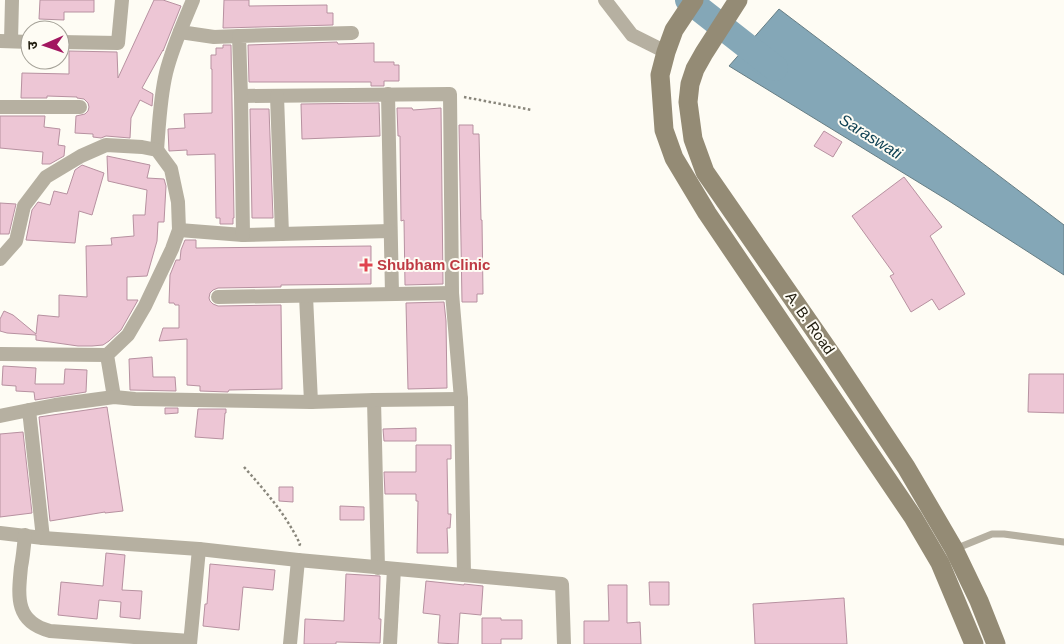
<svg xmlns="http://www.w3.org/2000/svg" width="1064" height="644" viewBox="0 0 1064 644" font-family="Helvetica,'Noto Sans Devanagari',sans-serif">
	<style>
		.water { fill: #84a7b7; stroke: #667d84 }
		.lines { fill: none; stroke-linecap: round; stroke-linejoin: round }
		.river { stroke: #84a7b7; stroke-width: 26 }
		.building { fill: #edc6d5; stroke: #b791a0 }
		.path { stroke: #89867b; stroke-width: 2.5; stroke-dasharray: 2.5 2.5; stroke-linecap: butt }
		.service { stroke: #b6b0a1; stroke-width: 7 }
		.minor { stroke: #b6b0a1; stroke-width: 14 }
		.secondary { stroke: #948b75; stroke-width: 19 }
		.health-dot { fill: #e0444e; stroke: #fefcf4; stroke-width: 2 }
		.labels { text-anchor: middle; stroke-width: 4; stroke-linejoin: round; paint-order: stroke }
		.health-label { font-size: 15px; font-weight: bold; fill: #be3a42; stroke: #fefcf4; text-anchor: start }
		.street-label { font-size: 15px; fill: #201c0e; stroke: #fefcf4 }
		.water-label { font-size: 16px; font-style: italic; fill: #0f4153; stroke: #fefcf4 }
	</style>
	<rect width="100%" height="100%" fill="#fefcf4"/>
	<polygon class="water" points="779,9 1064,225 1064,275 949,201 729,66"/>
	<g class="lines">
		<polyline class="river" points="688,0 775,68"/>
	</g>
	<g class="building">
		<polygon points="40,0 94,0 94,12 64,12 64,20 39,19"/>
		<polygon points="154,0 163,0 181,6 163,51 163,50 142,88 153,94 152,106 140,100 131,118 130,138 106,136 101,138 93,137 93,134 75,133 76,116 85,114 88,111 89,107 88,103 84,99 77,98 77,97 47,96 47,98 21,98 22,73 69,74 69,51 117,52 118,78"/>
		<polygon points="224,0 249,0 249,6 327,5 327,13 333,13 333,25 223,28"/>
		<polygon points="337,42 338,44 374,43 374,62 394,62 394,65 399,65 399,81 384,81 384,86 371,86 371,82 249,82 248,45"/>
		<polygon points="223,45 231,45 234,218 233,218 233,224 220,224 220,218 216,218 215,154 187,155 187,150 169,151 168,129 185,128 184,114 212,113 212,69 211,69 211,55 216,55 216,48 223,48"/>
		<polygon points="379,103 380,136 302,139 301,104"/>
		<polygon points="397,108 412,108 413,110 441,108 443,284 405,285 404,220 401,221 400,136 398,136"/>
		<polygon points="250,109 269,109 273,218 252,218"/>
		<polygon points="0,116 45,116 44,127 60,129 58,145 65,146 64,156 50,164 42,164 43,152 0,148"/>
		<polygon points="459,125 473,125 473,134 479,134 481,220 482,220 483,294 477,294 477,302 462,302"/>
		<polygon points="824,131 842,142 833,157 814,146"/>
		<polygon points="107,156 150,165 147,178 164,179 166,186 164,222 158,222 157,241 147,276 127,277 127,300 138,300 121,330 109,341 103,345 92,346 78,346 36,340 36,335 7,333 0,331 0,319 4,311 13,315 36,334 38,315 59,317 59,295 87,297 86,246 112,245 111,238 134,236 133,215 145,215 147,190 108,181"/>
		<polygon points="82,165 104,173 92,215 79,211 75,243 26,240 32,210 38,202 50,205 54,191 67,194 75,170"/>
		<polygon points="904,177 942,227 930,236 965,294 939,310 932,299 911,312 890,276 894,274 852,216"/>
		<polygon points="0,203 16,204 9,234 0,234"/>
		<polygon points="185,240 196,240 196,248 371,246 371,284 281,285 281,287 218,288 213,290 210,293 209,298 210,301 213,304 218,306 281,305 282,389 229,390 228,392 200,391 200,386 187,385 187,339 159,341 163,328 179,328 179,305 175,305 174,303 169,303 170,275 176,260 180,260 181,250"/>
		<polygon points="444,302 446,321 447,388 408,389 406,303"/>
		<polygon points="152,357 153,377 175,377 176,391 130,390 129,359"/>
		<polygon points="3,366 36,368 35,384 64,384 65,369 87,370 86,392 35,400 34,392 16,391 16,386 2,385"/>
		<polygon points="1029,374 1064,374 1064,413 1028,412"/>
		<polygon points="107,407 123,511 105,513 105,512 50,521 39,417"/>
		<polygon points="165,408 178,408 178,413 165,414"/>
		<polygon points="198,409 226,409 226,413 225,413 223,439 195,437"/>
		<polygon points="416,428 416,441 384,441 383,429"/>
		<polygon points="23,432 32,513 0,517 0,434"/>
		<polygon points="416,445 451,445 451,459 447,459 448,514 451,514 450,528 447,528 448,553 417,553 418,501 416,501 416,494 385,494 384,472 416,472"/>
		<polygon points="279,487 293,487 293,502 279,501"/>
		<polygon points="340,506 364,507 364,520 340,520"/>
		<polygon points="106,553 125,555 122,590 142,591 140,619 120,617 121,602 99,600 97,619 58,615 61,582 103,586"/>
		<polygon points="210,564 275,570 273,590 243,587 239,630 203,626 205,604 207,604"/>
		<polygon points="346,574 380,576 379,619 381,619 380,643 336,642 336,644 304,644 305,619 344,621"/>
		<polygon points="426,581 464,585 464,584 483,586 481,615 460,613 458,644 438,643 440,615 423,613"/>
		<polygon points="649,582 669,582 669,605 650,605"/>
		<polygon points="608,585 627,585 627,623 640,622 641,644 584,644 584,621 609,621"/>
		<polygon points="844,598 847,644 755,644 753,604"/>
		<polygon points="482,618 501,618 501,620 522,620 522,639 501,639 501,644 482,644"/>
	</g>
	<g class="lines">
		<g class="path">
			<polyline points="464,97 532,110"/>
			<path d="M 244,467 C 266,492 285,513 300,544 L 299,546"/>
		</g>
		<polyline class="service" points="955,549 992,534 1004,534 1064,542"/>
		<g class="minor">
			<polyline points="605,0 632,35 666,52"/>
			<polyline points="180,32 214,37 239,36"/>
			<polyline points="0,41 30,42"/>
			<polyline points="11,41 12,0"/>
			<polyline points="60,42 118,43 122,0"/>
			<polyline points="388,94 392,294"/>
			<polyline points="241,96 450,94 452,293 461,399 464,575"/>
			<polyline points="277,96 282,234"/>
			<polyline points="0,107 80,107"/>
			<path d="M 157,150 C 159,125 160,98 166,73 C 172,48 183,24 193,0"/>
			<polyline points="179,230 243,235 390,231"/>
			<polyline points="243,235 241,96 239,36 352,33"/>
			<polyline points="0,259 16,241 24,206 46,177 81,156 106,145 142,147 157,150 171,169 178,202 179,230 172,249 145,306 128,335 107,355 114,397"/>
			<polyline points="306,296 311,402"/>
			<polyline points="218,297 452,293"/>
			<polyline points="0,354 107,355"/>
			<polyline points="374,400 378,568"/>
			<polyline points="29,410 55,405 114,397 135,399 311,402 374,400 461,399"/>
			<polyline points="0,416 29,410 43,538"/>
			<polyline points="0,533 43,538 199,549 298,560 562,584 564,644"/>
			<path d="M 25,535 C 24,546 23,557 21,567 C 18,597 15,622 50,631 L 190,641"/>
			<polyline points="190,644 199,549"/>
			<polyline points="290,644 298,560"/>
			<polyline points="390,644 394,569"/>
		</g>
		<g class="secondary">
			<polyline points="694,0 674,30 666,52 660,75 664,130 674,158 707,213 913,517 940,563 974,644"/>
			<polyline points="738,0 704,53 695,69 690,84 688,102 693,139 705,172 833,357 906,467 954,549 979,601 996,644"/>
		</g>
	</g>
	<path class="health-dot" d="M363.5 257.5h5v5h5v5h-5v5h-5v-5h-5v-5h5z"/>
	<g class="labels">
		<g class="health-label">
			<text x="377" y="270">Shubham Clinic</text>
		</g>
		<g class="street-label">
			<text transform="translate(810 323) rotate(55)" y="5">A. B. Road</text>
		</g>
		<g class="water-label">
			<text transform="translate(871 136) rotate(32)" y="6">Saraswati</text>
		</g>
	</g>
	<g transform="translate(45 45) rotate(268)"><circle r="24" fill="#fefcf4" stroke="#a5a298"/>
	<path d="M0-4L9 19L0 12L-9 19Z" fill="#a21760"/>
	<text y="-8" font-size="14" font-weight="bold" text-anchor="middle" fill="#201c0e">उ</text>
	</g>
</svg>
